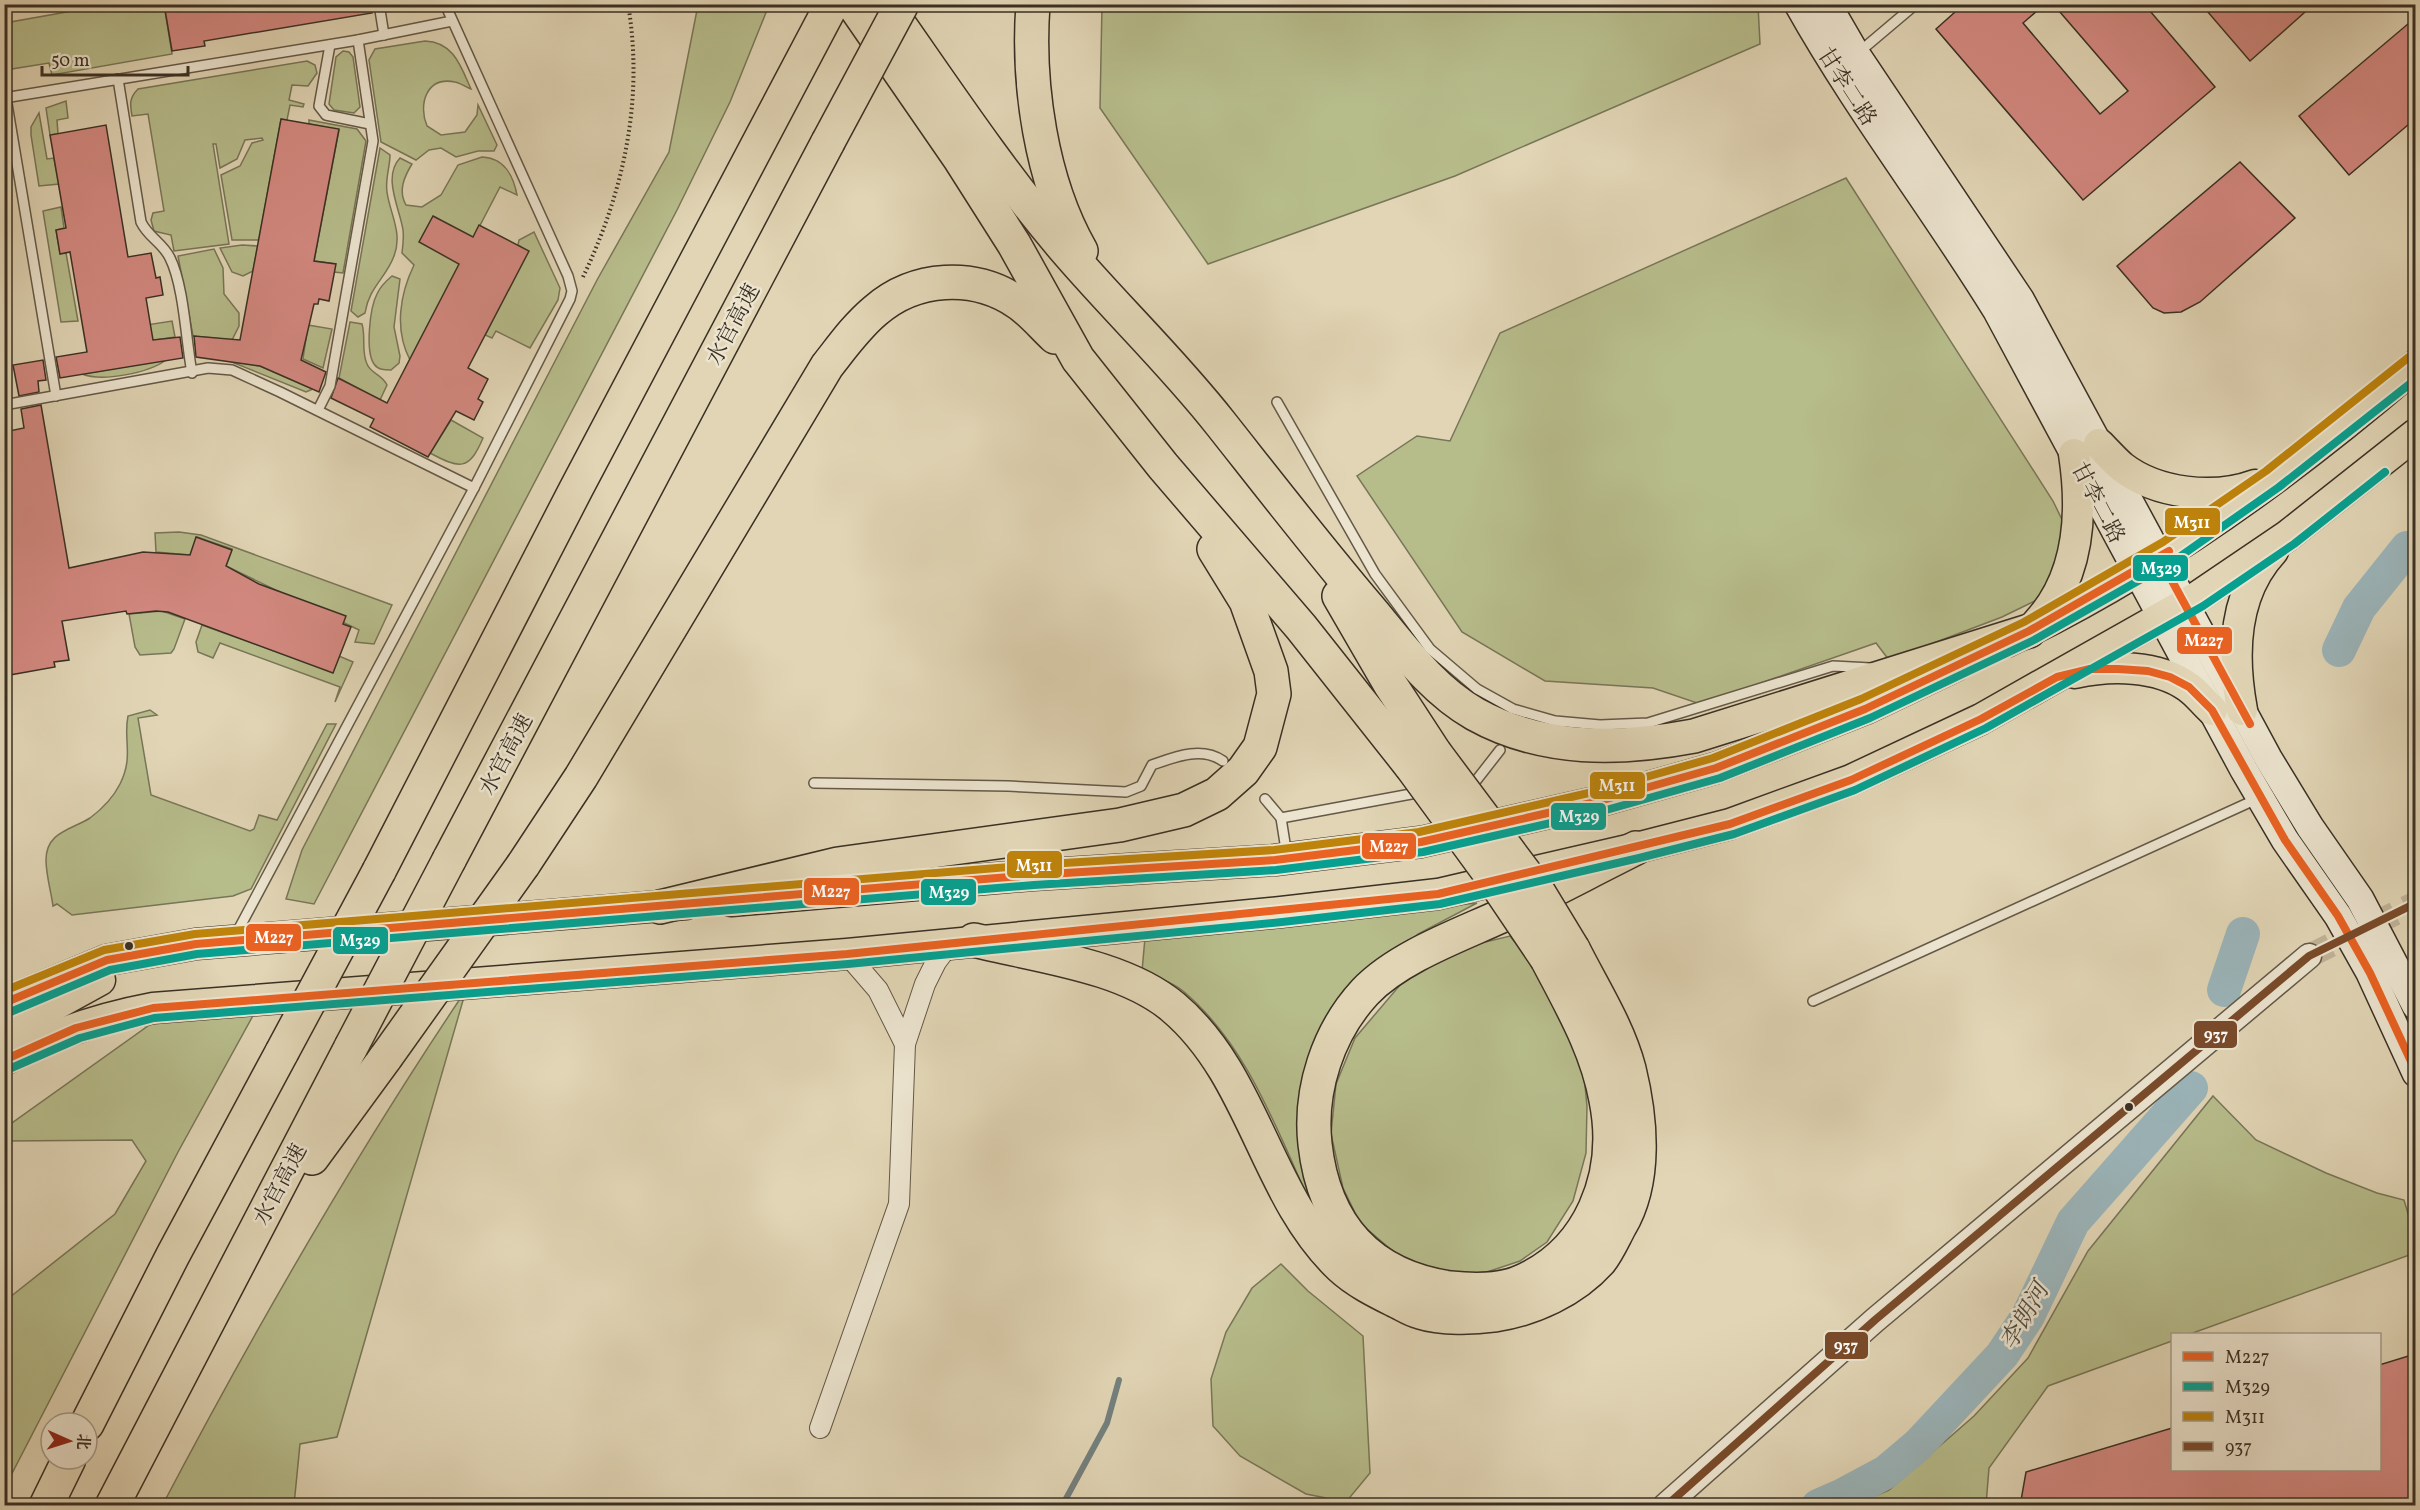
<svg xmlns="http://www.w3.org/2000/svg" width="2420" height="1510" viewBox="0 0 2420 1510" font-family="Vollkorn,'Noto Serif SC',serif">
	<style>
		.green { fill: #b7bc8b; stroke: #787658; stroke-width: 1.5 }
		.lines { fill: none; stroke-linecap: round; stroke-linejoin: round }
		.stream { stroke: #74807e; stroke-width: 6 }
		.river { stroke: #9bb5ba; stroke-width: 34 }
		.building { fill: #d48981; stroke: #3a3024; stroke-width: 1.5 }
		.tertiary-tunnel { stroke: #c0b498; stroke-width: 24; stroke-dasharray: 24 12; stroke-linecap: butt }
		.service-casing { stroke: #645948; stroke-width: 12 }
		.minor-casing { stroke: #645948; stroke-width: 22 }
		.tertiary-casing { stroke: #645948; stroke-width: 27 }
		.secondary-casing { stroke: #3a3024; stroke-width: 30 }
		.primary-casing { stroke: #3a3024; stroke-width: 33 }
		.motorway-casing { stroke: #3a3024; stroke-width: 36 }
		.path { stroke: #3a3024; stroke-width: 4; stroke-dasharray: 1.5 3; stroke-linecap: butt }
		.service { stroke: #ece4cf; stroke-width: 9 }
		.minor { stroke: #ece4cf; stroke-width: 20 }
		.tertiary { stroke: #ece4cf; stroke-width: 24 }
		.secondary { stroke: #ece4cf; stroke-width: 27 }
		.primary { stroke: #e1d5b5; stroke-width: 30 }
		.motorway { stroke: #e1d5b5; stroke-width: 33 }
		.motorway-bridge-casing { stroke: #3a3024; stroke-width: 36; stroke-linecap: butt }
		.motorway-bridge { stroke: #e1d5b5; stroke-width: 33 }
		.bus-1-casing { stroke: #ece4cf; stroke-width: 12 }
		.bus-2-casing { stroke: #ece4cf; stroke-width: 12 }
		.bus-3-casing { stroke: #ece4cf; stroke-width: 12 }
		.bus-4-casing { stroke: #ece4cf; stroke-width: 12 }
		.bus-1 { stroke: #e96222; stroke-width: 8 }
		.bus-2 { stroke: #07a090; stroke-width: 8 }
		.bus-3 { stroke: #be830b; stroke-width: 8 }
		.bus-4 { stroke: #7a4b2a; stroke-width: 8 }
		.bus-dot { fill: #3a3024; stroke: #ece4cf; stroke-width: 2 }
		.labels { text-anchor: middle; stroke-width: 5; stroke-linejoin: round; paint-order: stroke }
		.street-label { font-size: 22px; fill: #3a3024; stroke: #ece4cf }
		.water-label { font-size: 24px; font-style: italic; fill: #4d4b42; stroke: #ece4cf }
		.line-badge { stroke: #ece4cf; stroke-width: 2 }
		.badge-label { font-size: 16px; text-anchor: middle; font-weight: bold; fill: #fff }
	</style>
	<rect width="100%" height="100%" fill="#e1d5b5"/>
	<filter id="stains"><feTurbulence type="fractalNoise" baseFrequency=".00333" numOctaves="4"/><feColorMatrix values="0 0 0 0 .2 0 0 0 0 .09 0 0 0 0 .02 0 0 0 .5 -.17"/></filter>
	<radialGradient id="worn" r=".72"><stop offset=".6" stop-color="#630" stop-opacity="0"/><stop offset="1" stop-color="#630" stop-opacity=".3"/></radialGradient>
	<g class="green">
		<polygon points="106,5 164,5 172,54 52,75 49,63 5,70 5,23"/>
		<polygon points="698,5 769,5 730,102 677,210 314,904 286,899 302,850 597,280 669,152"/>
		<polygon points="1102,5 1758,5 1760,44 1455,176 1208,264 1100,108"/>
		<path d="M 425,41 C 454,42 461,67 471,89 C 467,88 461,83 455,82 C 426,76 418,105 427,126 L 441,135 L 465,132 L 477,115 L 478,105 L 497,145 L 494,151 L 478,151 L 456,157 L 441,148 L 429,150 L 416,160 L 381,142 L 369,60 L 375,49 Z"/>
		<polygon points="343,51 349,52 353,57 360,107 354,113 334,110 329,104 336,57"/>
		<path d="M 307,61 L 315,65 L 317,73 L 308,86 L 292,85 L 289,100 L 304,104 L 303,107 L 290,105 L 287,120 L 281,119 L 259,240 L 232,240 L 221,175 L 240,166 L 252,143 L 263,140 L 262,138 L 245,140 L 237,159 L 220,168 L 216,144 L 213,144 L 229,244 L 174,251 L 171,235 L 154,231 L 151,220 L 153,213 L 164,211 L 148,114 L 132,116 C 130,104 129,98 138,89 Z"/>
		<polygon points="66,101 68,118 57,120 58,134 50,135 46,108"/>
		<polygon points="39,113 47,159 54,158 59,184 39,186 31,135 31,127"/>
		<polygon points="309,120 357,129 366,141 343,273 334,272 335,264 314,261 339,130 309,124"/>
		<path d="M 380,148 L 390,155 C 390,167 385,179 387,192 C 390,214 403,233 394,256 C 386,278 369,287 365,313 L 358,317 L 351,311 Z"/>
		<path d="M 482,157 C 504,158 513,174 517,195 L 500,187 L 410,360 C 394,329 400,294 414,265 L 402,253 C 403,245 404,238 403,230 C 400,209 382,177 400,158 L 412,164 C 404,177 398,191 406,205 L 422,207 L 441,195 L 458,165 Z"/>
		<polygon points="1846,178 2053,501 2068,532 2065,563 2037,600 2002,617 1889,660 1876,643 1700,704 1653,688 1545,681 1462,632 1357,476 1417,436 1450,441 1500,333"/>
		<polygon points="61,207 64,228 56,230 60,253 66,253 78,321 61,322 43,211"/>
		<polygon points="534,232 560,288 558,300 530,348 496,331 492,338 485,335 528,251 518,245 519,240"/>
		<polygon points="242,245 258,246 253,271 243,276 232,272 220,248"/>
		<polygon points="214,249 223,268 224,294 239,313 239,326 232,340 193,336 178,256"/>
		<path d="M 392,276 L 400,279 L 394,327 L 400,356 L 399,363 L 391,370 C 385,370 378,370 374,364 C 365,351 370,307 377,294 C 380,287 386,281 392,276 Z"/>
		<polygon points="172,321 175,337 149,341 146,325"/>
		<path d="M 350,322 L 362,324 C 366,337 361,351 367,364 C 371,374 382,374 387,385 L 380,400 L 339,378 Z"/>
		<polygon points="308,325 332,329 323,368 303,359"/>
		<path d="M 166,360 C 149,373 102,382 82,374 Z"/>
		<polygon points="227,360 260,366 313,389 306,392"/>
		<path d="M 451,420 L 483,438 C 469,471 460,469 430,453 Z"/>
		<polygon points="179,532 201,535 392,605 374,644 355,642 359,630 226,566 232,549 197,537 190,555 156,552 155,533"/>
		<polygon points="162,611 185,619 174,649 171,653 140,655 135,647 129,614"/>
		<polygon points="202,625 333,672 339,656 353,662 335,702 340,687 220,643 213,658 198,652 196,642"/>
		<path d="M 150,710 L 157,715 L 138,718 L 151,795 L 250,831 L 254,829 L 259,815 L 277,820 L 327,724 L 336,724 L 251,889 L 233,896 L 72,915 L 57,904 L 53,906 C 51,891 46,875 46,860 C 46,832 71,830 90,818 C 102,809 113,798 120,784 C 134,756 123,740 128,716 Z"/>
		<path d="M 1477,903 L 1418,934 L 1371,977 L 1335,1021 L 1315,1213 C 1279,1137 1250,1047 1183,991 C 1173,982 1155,977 1142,971 L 1145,938 Z"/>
		<polygon points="1510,936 1537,970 1583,1066 1587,1106 1586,1153 1573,1201 1547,1242 1520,1261 1484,1273 1439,1275 1395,1253 1360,1223 1343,1188 1331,1134 1336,1084 1355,1038 1400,985 1444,952"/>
		<path d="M 466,990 L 337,1437 L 300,1444 L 294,1505 L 162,1506 C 255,1329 355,1155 466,990 Z"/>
		<polygon points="255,1012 178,1152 5,1487 5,1301 115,1214 146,1161 132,1140 5,1141 5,1128 155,1021"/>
		<polygon points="2213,1096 2256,1140 2326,1173 2377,1193 2404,1200 2415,1237 2415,1253 2190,1334 2172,1334 2172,1341 2048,1386 1989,1468 1986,1505 1853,1505 1889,1490 1974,1416 2028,1358 2088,1251"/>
		<polygon points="1281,1264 1308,1291 1363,1336 1370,1473 1346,1502 1306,1494 1240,1456 1213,1426 1211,1379 1226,1332 1252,1288"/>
	</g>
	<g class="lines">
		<polyline class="stream" points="1062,1506 1107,1423 1119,1380"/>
		<g class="river">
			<polyline points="2339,650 2359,608 2407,548"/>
			<polyline points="2224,990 2243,934"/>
			<polyline points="1818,1506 1843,1495 1886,1472 1918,1445 2002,1355 2028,1316 2073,1222 2191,1088"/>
		</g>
	</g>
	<g class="building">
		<polygon points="164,4 371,4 372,13 204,41 205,46 172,51"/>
		<polygon points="1964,4 2045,4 2023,23 2100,114 2128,91 2053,4 2144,4 2215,87 2083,200 1936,29"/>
		<polygon points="2201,4 2314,4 2250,61"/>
		<polygon points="2415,18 2415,119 2349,175 2299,116"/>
		<polygon points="281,119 339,129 314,261 336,264 329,301 319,299 318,304 314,304 301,360 326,372 319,392 260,366 196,357 194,336 240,340"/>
		<polygon points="106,125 128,257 151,253 156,278 160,277 163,295 146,298 153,340 180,337 183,358 60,378 56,357 87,352 70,252 60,254 56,230 66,228 50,135"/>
		<polygon points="2240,162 2295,218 2200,302 2181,312 2164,313 2153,308 2117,266"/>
		<polygon points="433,216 473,237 479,225 529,251 468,368 488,379 478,399 483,402 474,420 456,411 428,457 370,427 374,419 331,398 338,378 387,403 459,264 419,242"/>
		<polygon points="43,360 46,380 38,381 39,392 19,396 13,365"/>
		<polygon points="41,405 69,568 143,552 190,555 196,537 232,550 226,566 259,584 346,616 343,624 351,627 333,673 168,612 156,611 127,614 126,611 62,621 69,660 54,662 55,667 4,676 4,432 24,428 21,409"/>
		<polygon points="2415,1354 2415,1506 2020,1506 2026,1472 2172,1428 2172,1470 2379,1470 2379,1365"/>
	</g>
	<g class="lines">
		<polyline class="tertiary-tunnel" points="2309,956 2416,903"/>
		<g class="service-casing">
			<g id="service">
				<polyline points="379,4 384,35"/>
				<polyline points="330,45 319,106 326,115 370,124"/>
				<polyline points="1858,53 1916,4"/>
				<path d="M 118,79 L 141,222 C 148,237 163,243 170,258 C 184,286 186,341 192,373"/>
				<polyline points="4,98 358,40 452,21"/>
				<polyline points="6,98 56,396"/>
				<polyline points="1277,402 1375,574 1430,649 1477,689 1513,709 1555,721 1600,725 1648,723 1833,666 1871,668"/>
				<polyline points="4,405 208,368 232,370 280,392 474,488"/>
				<polyline points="318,410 330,386 373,141 358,40"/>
				<path d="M 814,783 L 1008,786 L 1126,792 L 1141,786 L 1152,765 C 1175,757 1201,746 1223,761"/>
				<polyline points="1465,784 1475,782 1500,750"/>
				<polyline points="1265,799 1281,818 1287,856"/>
				<polyline points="1281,818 1422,792"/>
				<polyline points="235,936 474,488 570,299 572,291 568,276 445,4"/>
				<polyline points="1813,1001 2259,798"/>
			</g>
		</g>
		<g class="minor-casing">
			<g id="minor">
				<polyline points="847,954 878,990 905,1044"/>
				<polyline points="820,1428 899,1204 905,1044 925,984 936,962 951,942"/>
			</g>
		</g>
		<g class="tertiary-casing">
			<polyline id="tertiary" points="1665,1506 1875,1320 2309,956"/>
		</g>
		<g class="secondary-casing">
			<g id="secondary">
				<path d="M 1798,4 C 1858,111 1933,207 1997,311 L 2244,770 L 2285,840 L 2338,916 L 2370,973 L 2416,1073"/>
				<polyline points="1827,4 1856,54 2020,299 2268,758 2310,827 2360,899 2416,1006"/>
			</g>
		</g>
		<g class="primary-casing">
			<g id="primary">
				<path d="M 2099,444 C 2106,451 2114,460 2122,467 C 2157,494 2214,500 2255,485"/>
				<path d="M 2037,623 C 2080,577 2083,513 2074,454"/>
				<path d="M 2006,642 C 2155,572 2292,472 2416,365"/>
				<path d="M 2075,673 C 2110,665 2158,665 2188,687 C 2197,693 2204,703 2212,710"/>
				<path d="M 2242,710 C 2232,656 2233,594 2273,551"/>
				<polyline points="731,901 1033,875 1275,860 1421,842 1596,802 1716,768 1865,709 1957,665"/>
				<polyline points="4,1003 107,960 196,944 686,904"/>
				<polyline points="4,1033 100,980"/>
				<path d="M 4,1060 C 51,1034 100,1018 153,1008 L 847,954 L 1281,912 L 1438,894 L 1636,848 L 1730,824 L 1851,780 L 1981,719 L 2197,597 L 2287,536 L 2416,434"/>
			</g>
		</g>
		<g class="motorway-casing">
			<g id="motorway">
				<polyline points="853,4 960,159 1014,244 1078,359 1163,466 1301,627 1411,766"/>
				<path d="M 885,4 C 942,85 996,167 1059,242 C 1111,304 1171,360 1221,424 C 1270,486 1318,548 1369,608 C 1401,646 1431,689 1475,714 C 1543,752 1620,750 1694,736 L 2029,631"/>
				<path d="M 1033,4 C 1027,84 1041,181 1081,251"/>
				<polyline points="1339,596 1390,684 1435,753"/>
				<polyline points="449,860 828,142"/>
				<path d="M 523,865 L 581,777 L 827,366 C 842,347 856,327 875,311 C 915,276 974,273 1017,302 C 1031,311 1043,326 1055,337"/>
				<polyline points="379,871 576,489 832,4"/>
				<polyline points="660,907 838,864 1120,825 1184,810 1217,794 1243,771 1260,747 1274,694 1271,671 1246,601 1214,549"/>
				<path d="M 974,940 C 1037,956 1123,965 1173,1007 C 1255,1076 1265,1195 1341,1267 C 1356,1281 1376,1291 1394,1300 C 1403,1304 1411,1310 1420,1312 C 1442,1319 1473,1318 1495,1315 C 1533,1309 1573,1291 1600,1261 C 1608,1251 1614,1237 1620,1226 C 1647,1181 1641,1118 1629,1069 C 1618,1027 1592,987 1573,949"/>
				<path d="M 1547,959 C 1571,1005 1597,1049 1606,1100 C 1621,1175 1591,1253 1518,1283 C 1498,1291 1471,1290 1450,1288 C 1369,1276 1324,1225 1315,1144 C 1309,1090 1328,1032 1365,992 C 1397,958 1457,936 1499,917 C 1545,895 1590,871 1636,848"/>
				<polyline points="312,1158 386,1057"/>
				<polyline points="87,1424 173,1255 282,1052"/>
				<polyline points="46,1506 69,1459"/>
				<polyline points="112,1506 351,1047"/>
			</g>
		</g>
		<path class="path" d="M 583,277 C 624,191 644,99 628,4"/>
		<use href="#service" class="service"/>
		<use href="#minor" class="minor"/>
		<use href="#tertiary" class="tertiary"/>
		<use href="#secondary" class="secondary"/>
		<use href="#primary" class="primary"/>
		<use href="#motorway" class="motorway"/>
		<g class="motorway-bridge-casing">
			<g id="motorway-bridge">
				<polyline points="828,142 902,4"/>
				<polyline points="1435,753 1536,888 1573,949"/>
				<polyline points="1411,766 1487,870 1547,959"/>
				<polyline points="351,1047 449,860"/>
				<polyline points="282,1052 379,871"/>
				<polyline points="386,1057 523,865"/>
			</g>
		</g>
		<use href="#motorway-bridge" class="motorway-bridge"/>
		<g class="bus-1-casing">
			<g id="bus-1">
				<polyline points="2159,557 2250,724"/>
				<polyline points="4,1003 107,960 196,944 1033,875 1275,860 1421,842 1596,802 1716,768 1865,709 2029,631 2169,551"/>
				<polyline points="4,1060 76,1028 153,1008 847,954 1438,894 1730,824 1851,780 1981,719 2057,677 2090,669 2118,669 2148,671 2170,677 2189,687 2212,710 2285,840 2338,916 2370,973 2416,1072"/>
			</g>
		</g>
		<g class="bus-2-casing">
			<g id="bus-2">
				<polyline points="8,1013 110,970 197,954 1034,885 1276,870 1423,852 1599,812 1720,778 1870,718 2034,640 2175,560 2279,487 2416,379"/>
				<polyline points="9,1069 80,1038 154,1018 848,964 1282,922 1440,904 1639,858 1734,834 1855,790 1986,728 2203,606 2294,544 2385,472"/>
			</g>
		</g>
		<g class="bus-3-casing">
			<polyline id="bus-3" points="4,991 104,950 195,934 1032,865 1274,850 1419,832 1593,792 1713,758 1861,699 2024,622 2163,542 2266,471 2409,357"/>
		</g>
		<g class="bus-4-casing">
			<polyline id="bus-4" points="1666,1506 1875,1320 2309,956 2416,903"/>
		</g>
		<use href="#bus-1" class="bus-1"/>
		<use href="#bus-2" class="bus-2"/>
		<use href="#bus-3" class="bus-3"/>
		<use href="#bus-4" class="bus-4"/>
	</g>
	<g class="bus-dot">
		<circle cx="129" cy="946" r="5"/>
		<circle cx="2129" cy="1107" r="5"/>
	</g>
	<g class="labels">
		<g class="street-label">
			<text transform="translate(1848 86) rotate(57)" y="8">甘李二路</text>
			<text transform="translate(732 324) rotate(-62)" y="8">水官高速</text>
			<text transform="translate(2099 502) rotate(62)" y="8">甘李二路</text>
			<text transform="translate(505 754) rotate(-62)" y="8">水官高速</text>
			<text transform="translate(279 1184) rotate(-62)" y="8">水官高速</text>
		</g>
		<g class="water-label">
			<text transform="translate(2024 1316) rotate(-60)" y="8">李朗河</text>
		</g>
	</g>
	<g class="line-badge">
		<rect x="2164" y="507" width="57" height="29" rx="6" fill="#be830b"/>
		<rect x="2132" y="554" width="57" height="28" rx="6" fill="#07a090"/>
		<rect x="2176" y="626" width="57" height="29" rx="6" fill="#e96222"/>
		<rect x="1589" y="771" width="57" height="29" rx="6" fill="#be830b"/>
		<rect x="1550" y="802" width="57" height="29" rx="6" fill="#07a090"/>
		<rect x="1361" y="832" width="56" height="28" rx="6" fill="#e96222"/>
		<rect x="1006" y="850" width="57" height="29" rx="6" fill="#be830b"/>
		<rect x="803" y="877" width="57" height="29" rx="6" fill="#e96222"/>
		<rect x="920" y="878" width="57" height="28" rx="6" fill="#07a090"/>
		<rect x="245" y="923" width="57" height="29" rx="6" fill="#e96222"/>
		<rect x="332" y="926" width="57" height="29" rx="6" fill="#07a090"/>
		<rect x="2193" y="1020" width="45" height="29" rx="6" fill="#7a4b2a"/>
		<rect x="1824" y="1331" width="45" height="29" rx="6" fill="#7a4b2a"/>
	</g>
	<g class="badge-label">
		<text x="2192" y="528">M311</text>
		<text x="2161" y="574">M329</text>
		<text x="2204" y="646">M227</text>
		<text x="1617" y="791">M311</text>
		<text x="1579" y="822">M329</text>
		<text x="1389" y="852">M227</text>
		<text x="1034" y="871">M311</text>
		<text x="831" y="897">M227</text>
		<text x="949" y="898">M329</text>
		<text x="274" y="943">M227</text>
		<text x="360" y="946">M329</text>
		<text x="2216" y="1040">937</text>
		<text x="1846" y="1351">937</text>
	</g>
	<rect width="2420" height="1510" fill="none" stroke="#e1d5b5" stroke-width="24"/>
	<rect x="6" y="6" width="2408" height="1498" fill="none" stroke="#3a3024" stroke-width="3"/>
	<rect x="12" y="12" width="2396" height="1486" fill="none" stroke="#3a3024" stroke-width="1.5"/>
	<rect x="2171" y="1333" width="210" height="138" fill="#ece4cf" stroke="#a59c8b" stroke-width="1.5"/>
	<rect x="2183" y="1352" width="30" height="9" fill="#e96222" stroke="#a59c8b" stroke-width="1.5"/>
	<text x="2225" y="1363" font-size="18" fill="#3a3024">M227</text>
	<rect x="2183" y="1382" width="30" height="9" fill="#07a090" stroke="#a59c8b" stroke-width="1.5"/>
	<text x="2225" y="1393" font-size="18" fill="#3a3024">M329</text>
	<rect x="2183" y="1412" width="30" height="9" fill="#be830b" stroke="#a59c8b" stroke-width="1.5"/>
	<text x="2225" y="1423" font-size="18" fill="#3a3024">M311</text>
	<rect x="2183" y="1442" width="30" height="9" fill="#7a4b2a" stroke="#a59c8b" stroke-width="1.5"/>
	<text x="2225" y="1453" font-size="18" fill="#3a3024">937</text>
	<g transform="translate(69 1441) rotate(93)"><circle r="28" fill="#ece4cf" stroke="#a59c8b" stroke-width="1.5"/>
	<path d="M0-4.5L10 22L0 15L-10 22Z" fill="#8f2418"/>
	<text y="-9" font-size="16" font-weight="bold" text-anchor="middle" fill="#3a3024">北</text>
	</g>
	<path d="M42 66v9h146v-9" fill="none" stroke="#3a3024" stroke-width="3"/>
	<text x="51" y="66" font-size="18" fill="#3a3024" stroke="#ece4cf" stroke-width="4.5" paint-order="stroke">50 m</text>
	<rect width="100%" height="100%" filter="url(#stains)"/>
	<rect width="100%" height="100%" fill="url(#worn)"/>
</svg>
